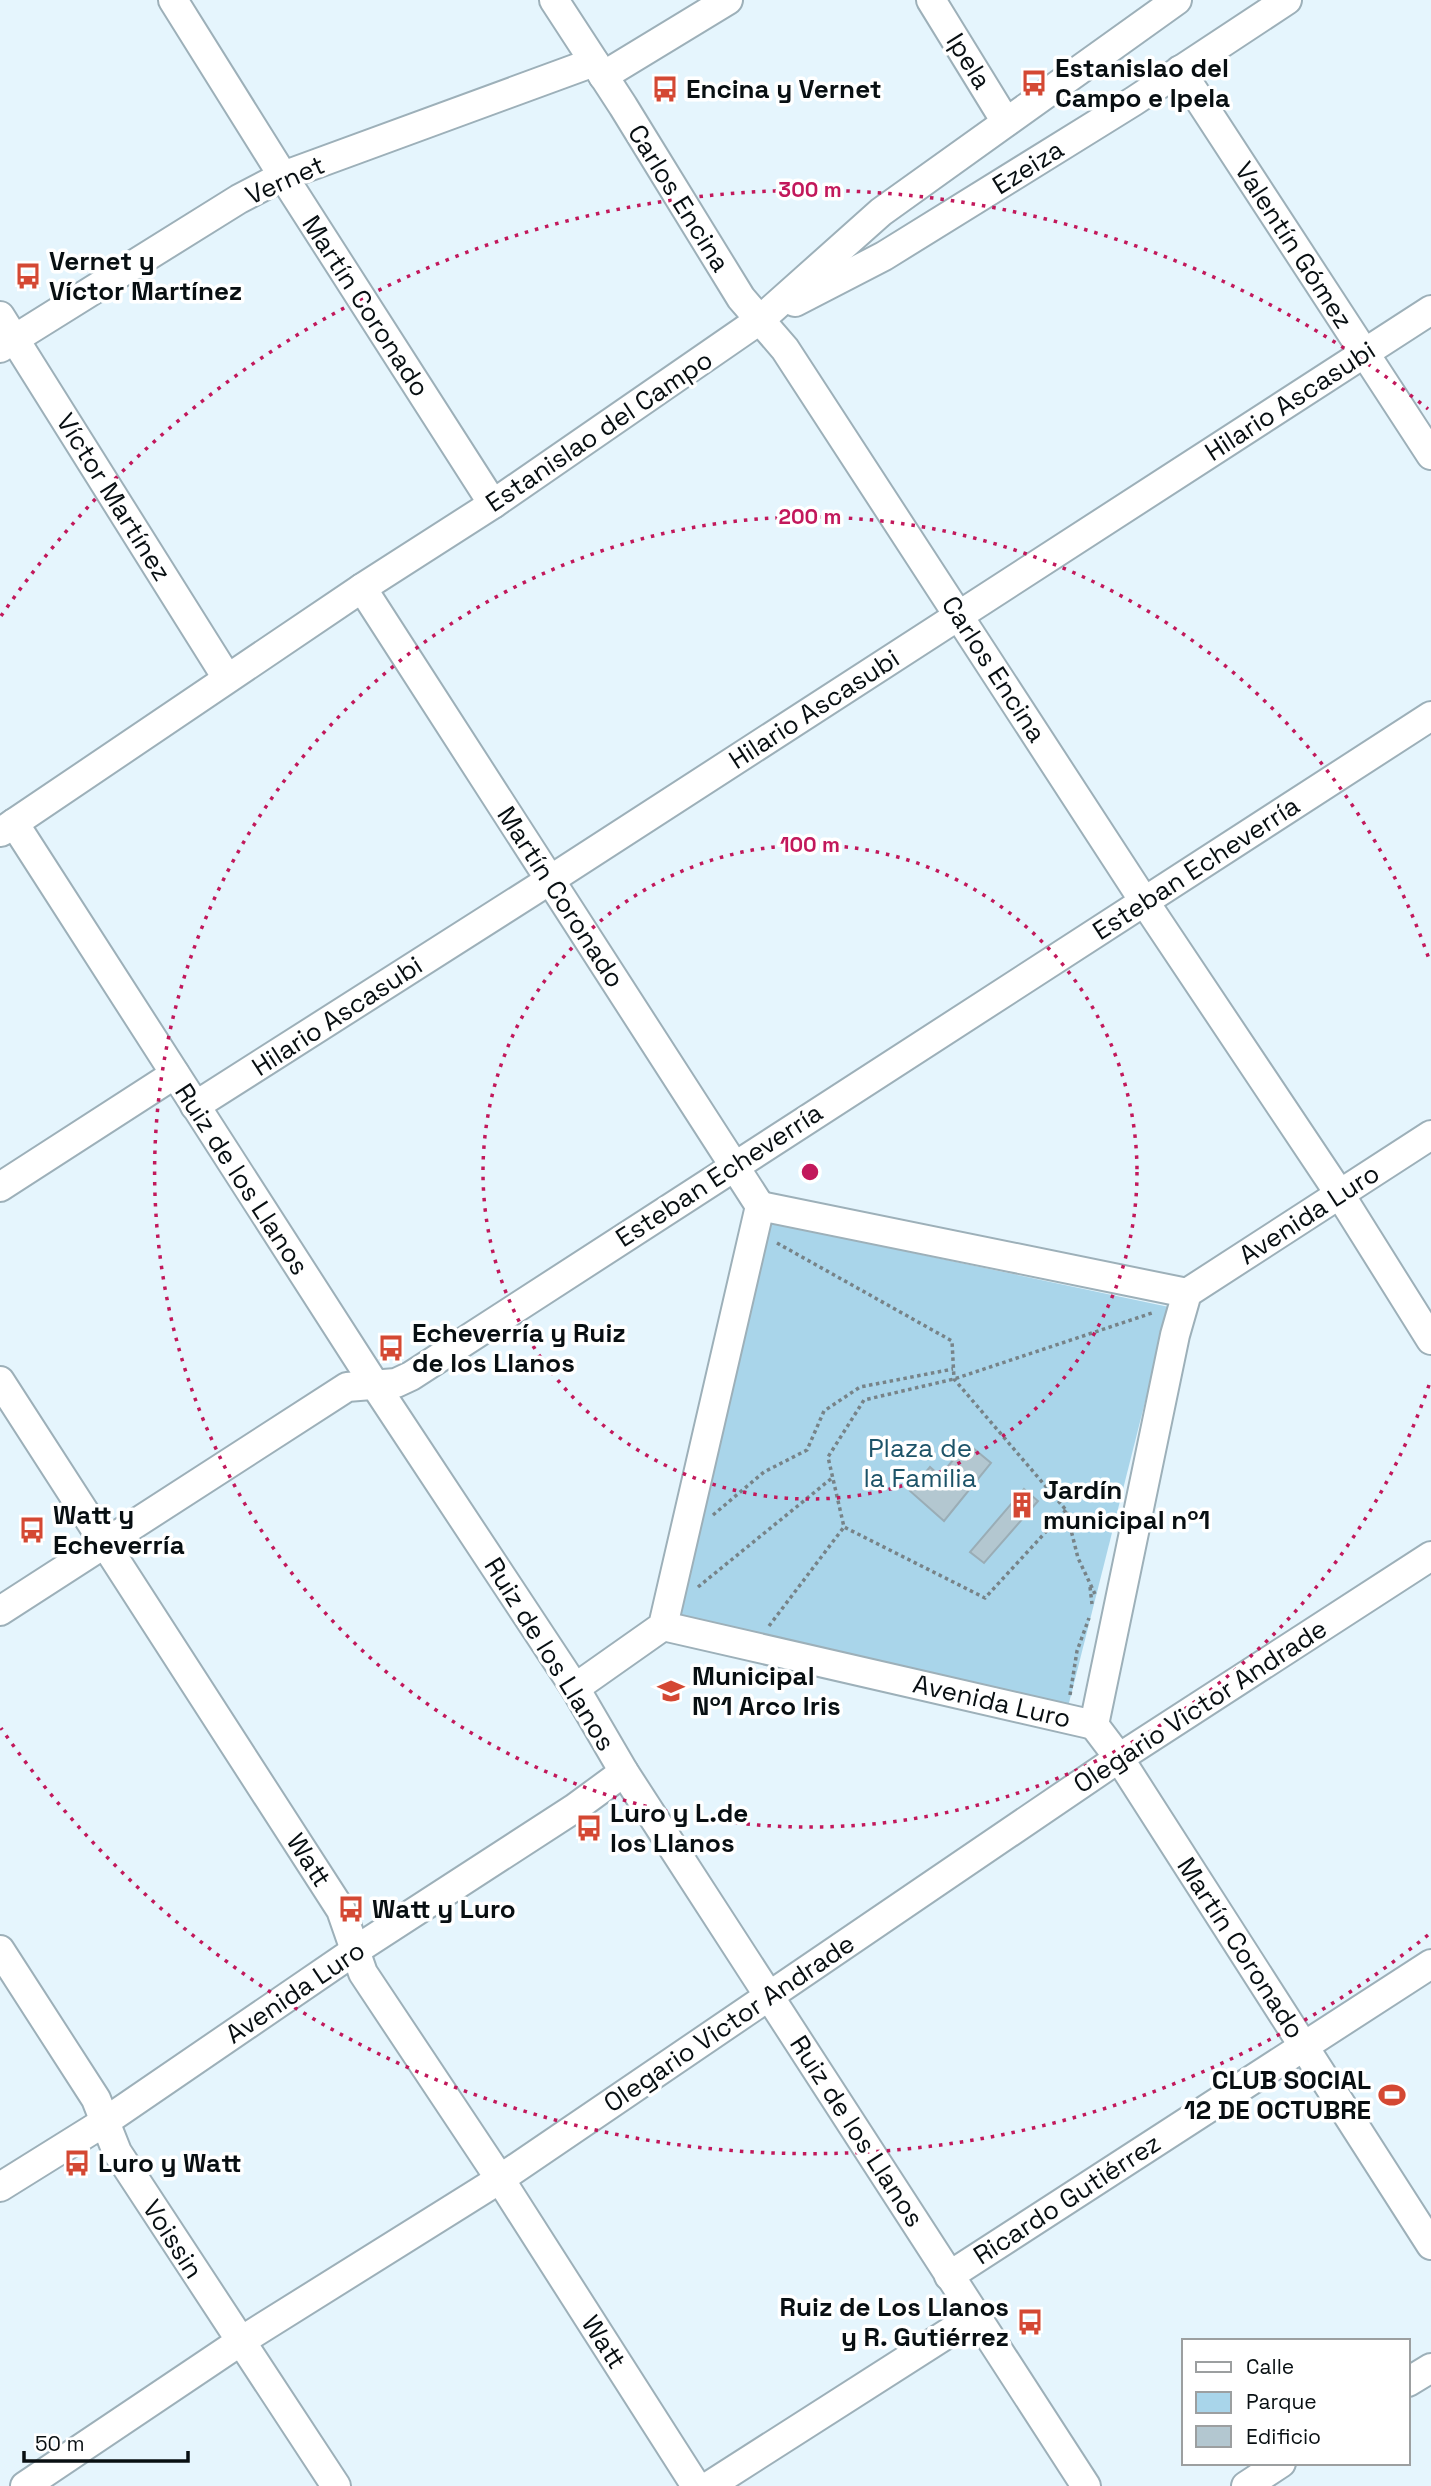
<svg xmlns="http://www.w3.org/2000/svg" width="1431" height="2486" viewBox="0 0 1431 2486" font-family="'Space Grotesk',sans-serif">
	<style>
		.green { fill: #a9d5ea }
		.building { fill: #b3c7d0; stroke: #9aadb6; stroke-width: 2 }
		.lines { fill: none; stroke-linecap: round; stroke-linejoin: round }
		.minor-casing { stroke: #9db0b9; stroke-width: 32 }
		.path { stroke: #778388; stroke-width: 3.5; stroke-dasharray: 3.5 3.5; stroke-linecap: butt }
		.minor { stroke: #fff; stroke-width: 28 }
		.ring { fill: none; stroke: #c2185b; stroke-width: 3.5; stroke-dasharray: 3.5 7 }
		.labels { text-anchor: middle; stroke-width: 7; stroke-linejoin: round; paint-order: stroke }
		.street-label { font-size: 26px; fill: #080f12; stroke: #fff }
		.poi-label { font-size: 26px; font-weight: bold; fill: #080f12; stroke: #fff; text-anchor: start }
		.park-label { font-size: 26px; fill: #1c5368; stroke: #fff }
		.centre { fill: #c2185b; stroke: #fff; stroke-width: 3.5 }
		.ring-label { font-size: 21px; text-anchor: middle; font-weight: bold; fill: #c2185b; stroke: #fff; stroke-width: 7; stroke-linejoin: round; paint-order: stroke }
	</style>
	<rect width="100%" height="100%" fill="#e5f5fd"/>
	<polygon class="green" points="762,1221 1169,1307 1067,1711 676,1622"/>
	<g class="building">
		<polygon points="967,1443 991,1463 944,1521 910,1491 930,1467 940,1476"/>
		<polygon points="1024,1489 1038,1501 984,1563 970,1552"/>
	</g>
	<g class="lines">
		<g class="minor-casing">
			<g id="minor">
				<polyline points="173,0 283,176 493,504"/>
				<polyline points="554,0 623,106 741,298 785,349 1144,901 1339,1193 1431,1340"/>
				<polyline points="931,0 1006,122"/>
				<polyline points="1180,70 1431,455"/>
				<polyline points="603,76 728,0"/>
				<polyline points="795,302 884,256 1134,101 1287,0"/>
				<polyline points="0,316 227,678"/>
				<polyline points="0,348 239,199 283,176 594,62"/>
				<polyline points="362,588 760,1206"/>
				<polyline points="14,823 375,1385 575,1688 624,1772 1086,2486"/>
				<polyline points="1,832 362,588 493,504 761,319 881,212 1177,0"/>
				<polyline points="195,1106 550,880 1431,310"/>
				<polyline points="0,1187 175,1074"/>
				<polyline points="760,1206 1187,1293"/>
				<polyline points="0,1381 341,1910 363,1973 500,2179 696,2486"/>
				<polyline points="0,1611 347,1387 396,1383 411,1376 1431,716"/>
				<polyline points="663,1626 1094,1725"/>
				<polyline points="575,1688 663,1626 760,1206"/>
				<polyline points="1094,1725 1175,1335 1187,1293 1431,1135"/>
				<polyline points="1094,1725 1119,1758 1431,2245"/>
				<polyline points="0,1950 96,2099 117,2152 336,2486"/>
				<polyline points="0,2187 106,2121 356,1950 575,1808 624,1772"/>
				<polyline points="949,2276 1431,1964"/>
				<polyline points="1408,2382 1431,2368"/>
				<polyline points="25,2486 241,2341 500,2179 1119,1758 1431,1556"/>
				<polyline points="709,2486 975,2316"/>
				<polyline points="1246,2486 1281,2463"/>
			</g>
		</g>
		<g class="path">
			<polyline points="777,1243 952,1341 954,1379 1066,1510 1078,1558 1095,1594"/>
			<polyline points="1066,1510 985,1598 844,1527 828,1457 864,1400 954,1379 1152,1313"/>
			<polyline points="713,1515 764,1472 807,1450 824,1411 860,1387 953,1369"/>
			<polyline points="698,1587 832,1478"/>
			<polyline points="1090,1587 1092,1604"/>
			<polyline points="769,1626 844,1527"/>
			<polyline points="1070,1695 1077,1651 1089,1618"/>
		</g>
		<use href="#minor" class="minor"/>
	</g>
	<g class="ring">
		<circle cx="810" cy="1172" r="327"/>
		<path d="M1429 1385A655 655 0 1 1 1429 959"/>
		<path d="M1428 1935A982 982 0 0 1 1 1728M1 616A982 982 0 0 1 1428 409"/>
	</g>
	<defs>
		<g id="bus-bare" transform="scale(2.1)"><path d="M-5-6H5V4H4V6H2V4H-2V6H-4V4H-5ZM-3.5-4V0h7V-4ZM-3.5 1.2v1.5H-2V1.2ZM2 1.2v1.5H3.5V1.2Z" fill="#d44833" stroke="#fff" stroke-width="2.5" paint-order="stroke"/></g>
		<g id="building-bare" transform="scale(2.1)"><path d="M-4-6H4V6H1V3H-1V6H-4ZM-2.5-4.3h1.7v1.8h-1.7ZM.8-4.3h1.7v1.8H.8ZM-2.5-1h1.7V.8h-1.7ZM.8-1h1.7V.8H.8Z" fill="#d44833" stroke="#fff" stroke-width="2.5" paint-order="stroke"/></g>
		<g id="school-bare" transform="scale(2.1)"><path d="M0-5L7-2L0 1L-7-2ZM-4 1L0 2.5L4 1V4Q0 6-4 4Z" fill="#d44833" stroke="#fff" stroke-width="2.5" paint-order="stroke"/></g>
		<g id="stadium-bare" transform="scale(2.1)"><path d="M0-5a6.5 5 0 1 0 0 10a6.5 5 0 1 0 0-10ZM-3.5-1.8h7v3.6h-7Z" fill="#d44833" stroke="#fff" stroke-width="2.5" paint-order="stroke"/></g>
	</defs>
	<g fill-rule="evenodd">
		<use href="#bus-bare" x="1034" y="83"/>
		<use href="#bus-bare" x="665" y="89"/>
		<use href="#bus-bare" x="28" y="276"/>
		<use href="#bus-bare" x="391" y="1348"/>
		<use href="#building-bare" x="1022" y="1505"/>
		<use href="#bus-bare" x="32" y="1530"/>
		<use href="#school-bare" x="671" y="1691"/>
		<use href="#bus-bare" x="589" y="1828"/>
		<use href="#bus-bare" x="351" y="1909"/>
		<use href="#stadium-bare" x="1392" y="2095"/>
		<use href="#bus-bare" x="77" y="2163"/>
		<use href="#bus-bare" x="1030" y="2322"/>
	</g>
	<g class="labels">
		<g class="street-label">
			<text transform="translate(969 61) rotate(58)" y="9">Ipela</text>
			<text transform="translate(1028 167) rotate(-32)" y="9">Ezeiza</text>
			<text transform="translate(285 180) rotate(-24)" y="9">Vernet</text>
			<text transform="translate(679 198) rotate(58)" y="9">Carlos Encina</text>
			<text transform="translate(1294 245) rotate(57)" y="9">Valentín Gómez</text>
			<text transform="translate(366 306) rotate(57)" y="9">Martín Coronado</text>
			<text transform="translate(1290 401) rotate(-33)" y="9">Hilario Ascasubi</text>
			<text transform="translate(599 431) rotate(-34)" y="9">Estanislao del Campo</text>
			<text transform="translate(114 497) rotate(58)" y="9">Víctor Martínez</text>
			<text transform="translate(994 669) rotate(57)" y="9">Carlos Encina</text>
			<text transform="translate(814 709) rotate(-33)" y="9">Hilario Ascasubi</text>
			<text transform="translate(1196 868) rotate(-33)" y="9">Esteban Echeverría</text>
			<text transform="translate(561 897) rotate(57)" y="9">Martín Coronado</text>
			<text transform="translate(337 1016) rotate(-33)" y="9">Hilario Ascasubi</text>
			<text transform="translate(719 1175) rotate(-33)" y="9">Esteban Echeverría</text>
			<text transform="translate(242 1179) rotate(57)" y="9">Ruiz de los Llanos</text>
			<text transform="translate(1309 1214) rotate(-33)" y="9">Avenida Luro</text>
			<text transform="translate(550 1654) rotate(58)" y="9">Ruiz de los Llanos</text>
			<text transform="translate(992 1701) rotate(13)" y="9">Avenida Luro</text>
			<text transform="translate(1200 1706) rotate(-33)" y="9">Olegario Victor Andrade</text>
			<text transform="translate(309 1860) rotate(57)" y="9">Watt</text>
			<text transform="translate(1241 1948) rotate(57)" y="9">Martín Coronado</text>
			<text transform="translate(295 1992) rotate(-34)" y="9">Avenida Luro</text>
			<text transform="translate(729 2023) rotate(-34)" y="9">Olegario Victor Andrade</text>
			<text transform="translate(857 2131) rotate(57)" y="9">Ruiz de los Llanos</text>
			<text transform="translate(1067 2199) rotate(-33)" y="9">Ricardo Gutiérrez</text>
			<text transform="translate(173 2239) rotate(57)" y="9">Voissin</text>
			<text transform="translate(604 2342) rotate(57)" y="9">Watt</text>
		</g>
		<g class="poi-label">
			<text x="1055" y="77">Estanislao del<tspan x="1055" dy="30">Campo e Ipela</tspan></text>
			<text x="686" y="98">Encina y Vernet</text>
			<text x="49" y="270">Vernet y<tspan x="49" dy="30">Víctor Martínez</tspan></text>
			<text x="412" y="1342">Echeverría y Ruiz<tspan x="412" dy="30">de los Llanos</tspan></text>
			<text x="1043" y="1499">Jardín<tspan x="1043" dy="30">municipal nº1</tspan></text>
			<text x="53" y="1524">Watt y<tspan x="53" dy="30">Echeverría</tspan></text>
			<text x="692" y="1685">Municipal<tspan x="692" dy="30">Nº1 Arco Iris</tspan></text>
			<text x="610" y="1822">Luro y L.de<tspan x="610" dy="30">los Llanos</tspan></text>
			<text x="372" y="1918">Watt y Luro</text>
			<text x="1371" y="2089" text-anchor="end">CLUB SOCIAL<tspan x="1371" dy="30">12 DE OCTUBRE</tspan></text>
			<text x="98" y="2172">Luro y Watt</text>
			<text x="1009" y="2316" text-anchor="end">Ruiz de Los Llanos<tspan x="1009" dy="30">y R. Gutiérrez</tspan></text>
		</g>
		<g class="park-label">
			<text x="920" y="1457">Plaza de<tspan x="920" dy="30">la Familia</tspan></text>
		</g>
	</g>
	<circle cx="810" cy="1172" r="10" class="centre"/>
	<g class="ring-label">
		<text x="810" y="197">300 m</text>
		<text x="810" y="524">200 m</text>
		<text x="810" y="852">100 m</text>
	</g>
	<rect x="1182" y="2339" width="228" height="126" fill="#ffffff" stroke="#9c9fa0" stroke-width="2"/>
	<rect x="1196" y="2362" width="35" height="10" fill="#ffffff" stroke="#9c9fa0" stroke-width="2"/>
	<text x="1246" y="2374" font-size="21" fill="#080f12">Calle</text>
	<rect x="1196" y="2392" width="35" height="21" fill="#a9d5ea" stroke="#9c9fa0" stroke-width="2"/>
	<text x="1246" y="2409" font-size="21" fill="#080f12">Parque</text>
	<rect x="1196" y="2426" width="35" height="21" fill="#b3c7d0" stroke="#9c9fa0" stroke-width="2"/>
	<text x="1246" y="2444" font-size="21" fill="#080f12">Edificio</text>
	<path d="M24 2451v10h164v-10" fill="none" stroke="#080f12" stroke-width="3.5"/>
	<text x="35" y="2451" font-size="21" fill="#080f12" stroke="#ffffff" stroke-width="5" paint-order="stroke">50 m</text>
</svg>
